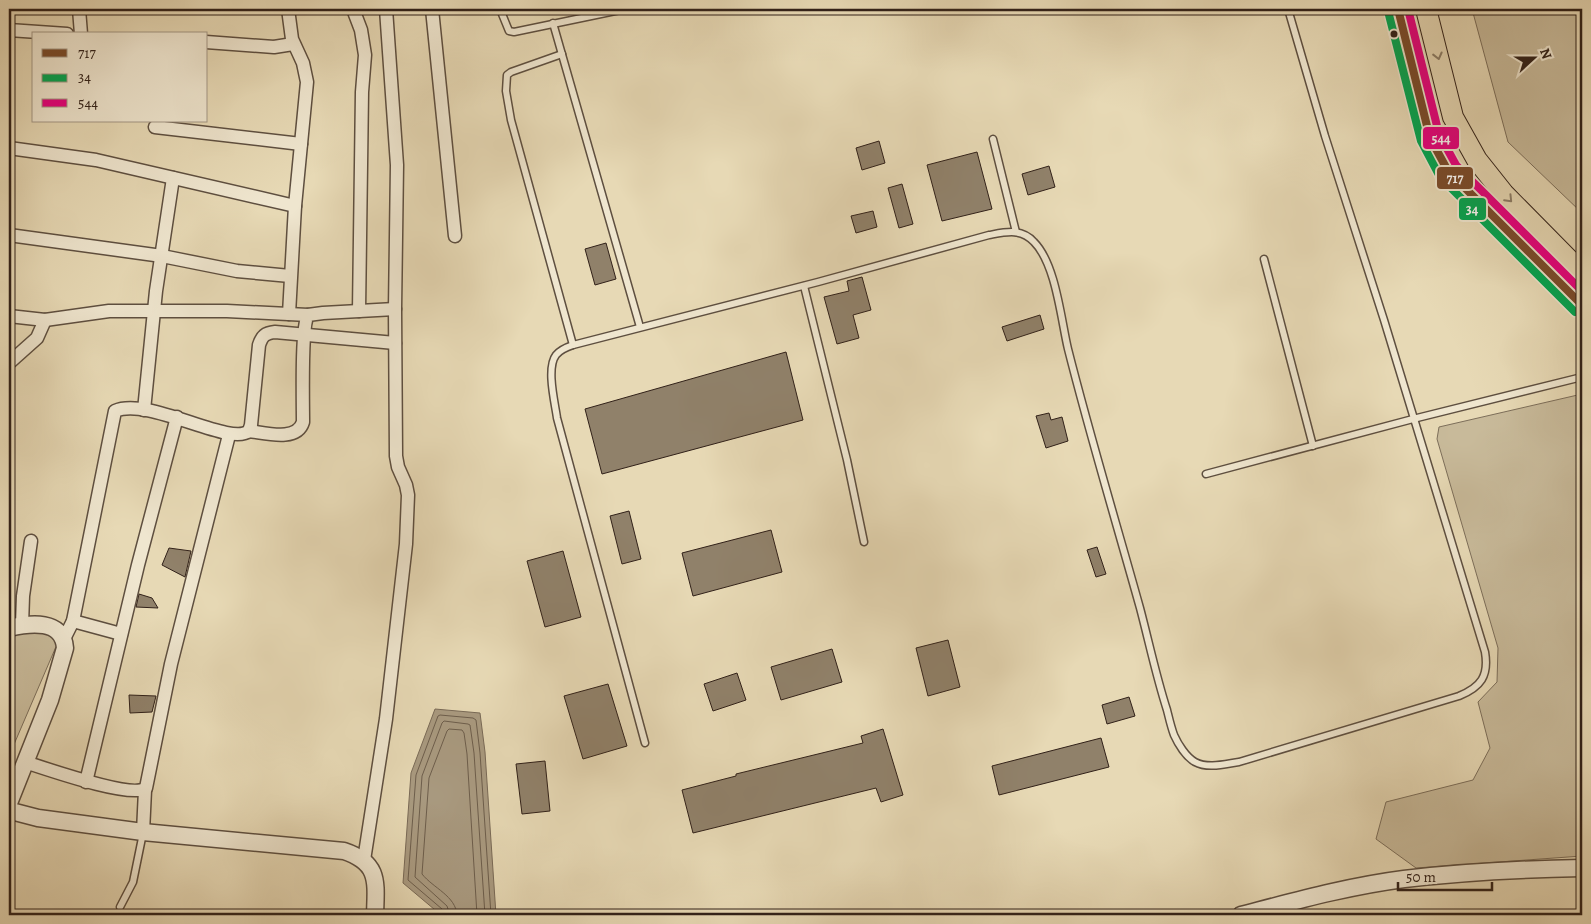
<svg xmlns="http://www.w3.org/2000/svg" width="1591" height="924" viewBox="0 0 1591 924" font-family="Alegreya,serif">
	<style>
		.green { fill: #c8ba9a; stroke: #7c6e5a }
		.water { fill: #a99a80; stroke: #796a57 }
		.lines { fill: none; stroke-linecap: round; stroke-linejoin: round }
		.shore { stroke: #6d5e4c; stroke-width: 1 }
		.building { fill: #90816a; stroke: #312119 }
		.service-casing { stroke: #5e4f40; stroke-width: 9 }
		.minor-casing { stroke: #5e4f40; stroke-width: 15 }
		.tertiary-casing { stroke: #5e4f40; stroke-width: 19 }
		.primary-casing { stroke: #312119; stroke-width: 22 }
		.service { stroke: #efe6cf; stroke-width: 6 }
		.minor { stroke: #efe6cf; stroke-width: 12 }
		.tertiary { stroke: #efe6cf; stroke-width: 16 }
		.primary { stroke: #e7d9b5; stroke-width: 20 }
		.bus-1-casing { stroke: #efe6cf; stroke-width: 11 }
		.bus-2-casing { stroke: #efe6cf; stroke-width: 11 }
		.bus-3-casing { stroke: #efe6cf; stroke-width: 11 }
		.bus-1 { stroke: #7a4b2a; stroke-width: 8 }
		.bus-2 { stroke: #00a651; stroke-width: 8 }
		.bus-3 { stroke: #e5007d; stroke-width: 8 }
		.oneway { stroke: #8c7d67 }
		.bus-dot { fill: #312119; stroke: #efe6cf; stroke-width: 2 }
		.line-badge { stroke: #efe6cf; stroke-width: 2 }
		.badge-label { font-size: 14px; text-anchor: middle; font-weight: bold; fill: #fff }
	</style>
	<rect width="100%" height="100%" fill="#e7d9b5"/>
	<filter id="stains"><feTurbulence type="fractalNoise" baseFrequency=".004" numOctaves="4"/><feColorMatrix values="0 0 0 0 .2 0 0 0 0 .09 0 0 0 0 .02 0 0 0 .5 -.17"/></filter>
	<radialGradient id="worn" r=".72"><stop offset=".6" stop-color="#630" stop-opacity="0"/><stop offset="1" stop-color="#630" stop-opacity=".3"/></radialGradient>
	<g class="green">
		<polygon points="1472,9 1582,9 1582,213 1508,142"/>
		<polygon points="1582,394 1582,856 1416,868 1376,839 1386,802 1473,780 1490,748 1478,702 1497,682 1498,648 1437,439 1439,427"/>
		<polygon points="26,630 61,635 9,756 9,636"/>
	</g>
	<polygon class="water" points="435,709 480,713 485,752 496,915 441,915 403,883 411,773"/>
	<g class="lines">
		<g class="shore">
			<polyline points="443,915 442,909 408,880 416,775 438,716 440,715 473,718 476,720 480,753 491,915"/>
			<polyline points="450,915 447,906 415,877 422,776 442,723 444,721 468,724 470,725 474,753 485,915"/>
			<path d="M 457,915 C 456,896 433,888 422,874 L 429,778 L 447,731 L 449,729 L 462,730 L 464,733 L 467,754 L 477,915"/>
		</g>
	</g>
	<g class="building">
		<polygon points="879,141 885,163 862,170 856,148"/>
		<polygon points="977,152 992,209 942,221 927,165"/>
		<polygon points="1049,166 1055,187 1028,195 1022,174"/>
		<polygon points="902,184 913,224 899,228 888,188"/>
		<polygon points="873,211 877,227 856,233 851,216"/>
		<polygon points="606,243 616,279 595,285 585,249"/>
		<polygon points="862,277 871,310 853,315 859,338 837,344 824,297 849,291 847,281"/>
		<polygon points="1040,315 1044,329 1007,341 1002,327"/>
		<polygon points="786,352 803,420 602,474 585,409"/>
		<polygon points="1049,413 1051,420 1062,417 1068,441 1046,448 1036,416"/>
		<polygon points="629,511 641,559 622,564 610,516"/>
		<polygon points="771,530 782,572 693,596 682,553"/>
		<polygon points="1097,547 1106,574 1096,577 1087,550"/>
		<polygon points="169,548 191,551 185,577 162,565"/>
		<polygon points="563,551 581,617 545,627 527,561"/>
		<polygon points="139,594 152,598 158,608 136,607"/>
		<polygon points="948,640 960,687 928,696 916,648"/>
		<polygon points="832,649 842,682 781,700 771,667"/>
		<polygon points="737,673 746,700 713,711 704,684"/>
		<polygon points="608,684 627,746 583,759 564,696"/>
		<polygon points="129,695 156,696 152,712 130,713"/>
		<polygon points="1129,697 1135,716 1107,724 1102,705"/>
		<polygon points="883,729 903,795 881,802 876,788 693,833 682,790 736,776 736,774 863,743 861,736"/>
		<polygon points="1101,738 1109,767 999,795 992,766"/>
		<polygon points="545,761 550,811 522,814 516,764"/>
	</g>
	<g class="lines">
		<g class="service-casing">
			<g id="service">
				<polyline points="500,9 509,31 514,32 625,9"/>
				<polyline points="553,23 640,327"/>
				<polyline points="562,54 511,72 507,75 506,91 511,120 573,345"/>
				<polyline points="993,139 1016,232"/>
				<polyline points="1264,259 1313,446"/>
				<polyline points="804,286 847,460 864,542"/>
				<polyline points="1206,474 1413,419 1582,377"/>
				<path d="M 645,743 L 557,418 C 555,403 546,368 556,355 C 560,350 567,347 573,345 L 818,282 L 989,235 C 1006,232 1021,228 1034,242 C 1056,264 1061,320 1068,349 C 1090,436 1116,522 1140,608 C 1149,642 1156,676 1167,710 C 1169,718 1171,727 1174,735 C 1178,744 1186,757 1195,762 C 1208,769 1225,764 1239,762 L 1459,696 C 1481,687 1489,676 1485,652 L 1384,320 L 1325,136 L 1288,9"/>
				<polyline points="120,907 133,882 143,833"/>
			</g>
		</g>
		<g class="minor-casing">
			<g id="minor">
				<polyline points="79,9 81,34"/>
				<polyline points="288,9 292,39 303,63 307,82 295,206 289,314"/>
				<polyline points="353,9 361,30 365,55 362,92 359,311"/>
				<polyline points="432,9 455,236"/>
				<polyline points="9,30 67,34"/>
				<polyline points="206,42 274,47 293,44"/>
				<polyline points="155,127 301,144"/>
				<polyline points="9,148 96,160 295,206"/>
				<polyline points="9,235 162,256 237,271 290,276"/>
				<polyline points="9,316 45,320 109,311 227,311 308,315"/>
				<polyline points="9,363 37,338 45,320"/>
				<polyline points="144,410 156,291 173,178"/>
				<path d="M 249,431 C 266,433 297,442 303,422 C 303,404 301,326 308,315 L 323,313 L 395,309"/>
				<polyline points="73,621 121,634"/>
				<polyline points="22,625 23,596 31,541"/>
				<path d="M 64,639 L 73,621 L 115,411 C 148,396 230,447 249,431 L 251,425 L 259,345 C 262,336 265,333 275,332 L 395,343"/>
				<path d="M 25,762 C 44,768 132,799 146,788 L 171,664 L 229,435"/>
				<polyline points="86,782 138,565 177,417"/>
				<polyline points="143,832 145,790"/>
				<polyline points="364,860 386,719 406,544 408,495 406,485 398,467 396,456 395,309 397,165 386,9"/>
			</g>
		</g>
		<g class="tertiary-casing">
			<g id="tertiary">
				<path d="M 9,628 C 30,623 63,619 65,648 L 50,700 L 9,803"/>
				<path d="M 9,809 L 11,811 L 38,818 L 143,832 L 344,851 C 380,863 376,882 375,915"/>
				<path d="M 1241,915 C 1295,901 1349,886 1404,879 C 1463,872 1523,869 1582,868"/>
			</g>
		</g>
		<g class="primary-casing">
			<g id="primary">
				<polyline points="1398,9 1430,138 1448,171 1582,305"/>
				<polyline points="1426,9 1453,117 1477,160 1504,194 1582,273"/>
			</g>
		</g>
		<use href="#service" class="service"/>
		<use href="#minor" class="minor"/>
		<use href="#tertiary" class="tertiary"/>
		<use href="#primary" class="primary"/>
		<g class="bus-1-casing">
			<polyline id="bus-1" points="1398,9 1430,138 1448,171 1582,305"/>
		</g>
		<g class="bus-2-casing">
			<polyline id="bus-2" points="1388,11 1421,141 1440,177 1575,312"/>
		</g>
		<g class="bus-3-casing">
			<polyline id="bus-3" points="1408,9 1439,134 1456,165 1582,291"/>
		</g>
		<use href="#bus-1" class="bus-1"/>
		<use href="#bus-2" class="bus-2"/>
		<use href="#bus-3" class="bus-3"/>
	</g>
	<defs><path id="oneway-chevron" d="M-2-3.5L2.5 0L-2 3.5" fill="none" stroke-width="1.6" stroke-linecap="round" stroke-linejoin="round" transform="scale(1.25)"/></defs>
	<g class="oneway">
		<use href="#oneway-chevron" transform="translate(1438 56) rotate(76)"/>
		<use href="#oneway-chevron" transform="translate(1509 199) rotate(46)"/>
	</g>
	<circle class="bus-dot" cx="1394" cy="34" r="4.5"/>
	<g class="line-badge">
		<rect x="1422" y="126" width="38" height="24" rx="5" fill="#e5007d"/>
		<rect x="1436" y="166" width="38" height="24" rx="5" fill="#7a4b2a"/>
		<rect x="1458" y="197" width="29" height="24" rx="5" fill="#00a651"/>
	</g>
	<g class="badge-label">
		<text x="1441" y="143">544</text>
		<text x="1455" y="183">717</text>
		<text x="1472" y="214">34</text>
	</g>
	<rect width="1591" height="924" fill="none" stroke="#e7d9b5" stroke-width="30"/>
	<rect x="10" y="10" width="1571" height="904" fill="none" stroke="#312119" stroke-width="2.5"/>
	<rect x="15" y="15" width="1561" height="894" fill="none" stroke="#312119"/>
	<rect x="32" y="32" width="175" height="90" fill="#efe6cf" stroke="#a39786"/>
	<rect x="42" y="49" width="25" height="8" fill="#7a4b2a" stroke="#a39786"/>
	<text x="78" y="58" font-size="15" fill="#312119">717</text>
	<rect x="42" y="74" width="25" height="8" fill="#00a651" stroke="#a39786"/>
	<text x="78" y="82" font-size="15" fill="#312119">34</text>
	<rect x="42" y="99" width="25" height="8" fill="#e5007d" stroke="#a39786"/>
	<text x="78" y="108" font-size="15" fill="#312119">544</text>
	<g transform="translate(1534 58) rotate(69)" stroke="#efe6cf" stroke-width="4" paint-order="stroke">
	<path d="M0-4L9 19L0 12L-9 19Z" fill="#312119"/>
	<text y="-8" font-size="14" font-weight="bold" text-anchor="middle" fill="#312119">N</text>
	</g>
	<path d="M1398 882v8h94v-8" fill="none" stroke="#312119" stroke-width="2.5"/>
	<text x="1406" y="882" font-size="15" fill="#312119" stroke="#efe6cf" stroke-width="4" paint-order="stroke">50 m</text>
	<rect width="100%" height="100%" filter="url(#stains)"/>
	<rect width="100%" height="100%" fill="url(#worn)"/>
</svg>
